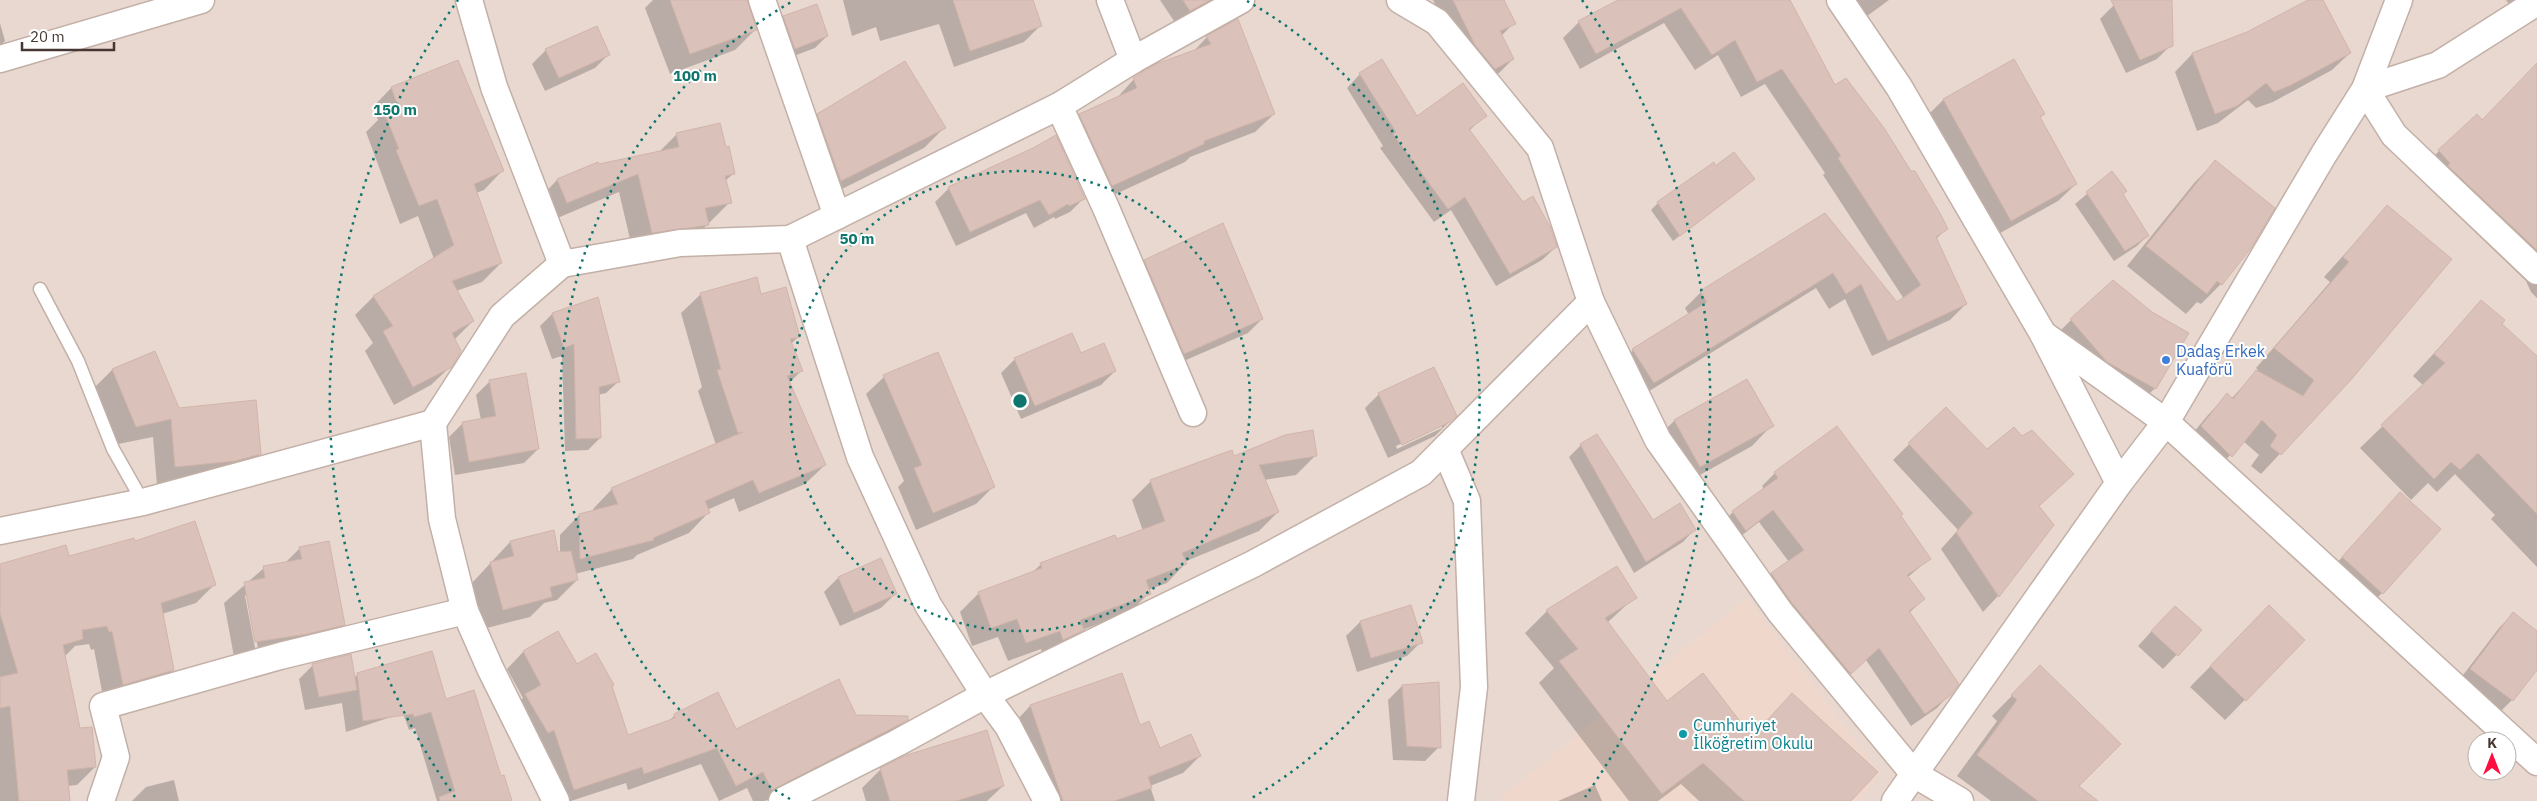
<svg xmlns="http://www.w3.org/2000/svg" width="2537" height="801" viewBox="0 0 2537 801" font-family="'IBM Plex Sans',sans-serif">
	<style>
		.residential { fill: #e8d8d0; fill-rule: evenodd }
		.education { fill: #efd8cb }
		.shadow { fill: #0003; fill-rule: evenodd }
		.building { fill: #dac2ba; stroke: #d2b4a9 }
		.lines { fill: none; stroke-linecap: round; stroke-linejoin: round }
		.service-casing { stroke: #c3b0a7; stroke-width: 15 }
		.minor-casing { stroke: #c3b0a7; stroke-width: 29 }
		.service { stroke: #fff; stroke-width: 12 }
		.minor { stroke: #fff; stroke-width: 26 }
		.ring { fill: none; stroke: #0f766e; stroke-width: 2.5; stroke-dasharray: 2.5 5 }
		.shop-dot { fill: #3f7fe0; stroke: #fff; stroke-width: 2 }
		.culture-dot { fill: #0f9aa8; stroke: #fff; stroke-width: 2 }
		.labels { text-anchor: middle; stroke-width: 4; stroke-linejoin: round; paint-order: stroke }
		.shop-label { font-size: 16px; fill: #366cbe; stroke: #fff; text-anchor: start }
		.culture-label { font-size: 16px; fill: #0d838f; stroke: #fff; text-anchor: start }
		.centre { fill: #0f766e; stroke: #fff; stroke-width: 2.5 }
		.ring-label { font-size: 15px; text-anchor: middle; font-weight: bold; fill: #0f766e; stroke: #fff; stroke-width: 4; stroke-linejoin: round; paint-order: stroke }
	</style>
	<rect width="100%" height="100%" fill="#f4e9e3"/>
	<path class="residential" d="M 0,0 L 2537,0 L 2537,801 L 0,801 ZM 2477,741 L 2507,741 L 2507,771 L 2477,771 Z"/>
	<polygon class="education" points="1747,598 1880,773 1860,801 1496,801"/>
	<g class="shadow">
		<polygon points="653,0 745,0 755,30 735,50 670,74 645,8"/>
		<polygon points="843,0 1032,0 1041,25 1024,42 954,67 939,24 880,41 876,27 852,36"/>
		<polygon points="1160,0 1219,0 1176,24"/>
		<polygon points="1433,0 1503,0 1514,23 1501,36 1513,59 1499,73 1480,82 1461,59"/>
		<polygon points="1620,0 1789,0 1835,86 1946,229 1936,239 1966,304 1950,320 1872,356 1845,299 1829,309 1816,288 1638,398 1617,366 1633,350 1689,315 1685,308 1701,292 1825,215 1897,304 1904,299 1823,175 1825,173 1765,84 1741,97 1718,55 1695,70 1664,23 1580,69 1563,38 1579,22"/>
		<polygon points="1849,0 1889,0 1863,19"/>
		<polygon points="2124,0 2171,0 2171,45 2157,59 2126,73 2100,19 2114,5"/>
		<polygon points="2311,0 2322,0 2350,53 2332,70 2273,102 2256,108 2248,100 2218,123 2197,131 2175,72 2192,54 2248,34"/>
		<polygon points="2506,0 2528,0 2512,8"/>
		<polygon points="784,17 827,36 815,48 783,60 772,29"/>
		<polygon points="0,23 5,41 0,46"/>
		<polygon points="1207,37 1274,114 1255,132 1190,157 1185,162 1094,204 1062,133 1080,115 1116,99 1134,79 1193,52"/>
		<polygon points="546,50 609,54 595,68 545,91 532,64"/>
		<polygon points="457,61 502,171 484,190 476,193 501,263 482,282 456,291 473,321 454,340 451,366 431,385 394,405 365,351 373,343 355,315 373,297 434,259 418,216 400,224 366,132 378,120 373,107 391,88"/>
		<polygon points="2014,61 2044,114 2040,118 2076,184 2058,201 1993,237 1926,117 1943,100"/>
		<polygon points="2537,65 2537,298 2531,292 2526,281 2428,187 2430,185 2418,172 2439,151 2482,121"/>
		<polygon points="1360,74 1417,118 1485,115 1469,131 1556,247 1542,260 1496,286 1451,210 1434,222 1380,148 1383,146 1347,88"/>
		<polygon points="818,115 944,128 924,148 820,200 798,135"/>
		<polygon points="677,134 734,173 725,181 730,202 688,244 633,252 619,192 548,222 538,200 557,180 597,164 598,166 659,152"/>
		<polygon points="2215,162 2250,248 2221,284 2201,304 2197,302 2186,314 2127,266 2195,182"/>
		<polygon points="1715,168 1754,179 1673,241 1651,210 1658,203"/>
		<polygon points="2112,173 2122,195 2148,235 2137,246 2114,261 2075,204"/>
		<polygon points="949,188 1084,198 1070,212 1055,219 1054,217 1034,228 1026,213 956,246 935,202"/>
		<polygon points="2387,207 2349,380 2261,474 2251,466 2259,455 2243,441 2211,476 2182,446 2208,415 2227,395 2231,399 2258,370 2256,368 2330,282 2324,277"/>
		<polygon points="1145,261 1262,319 1248,333 1170,367 1131,275"/>
		<polygon points="701,294 760,295 799,336 791,344 801,371 789,383 825,465 805,484 739,512 734,498 707,510 708,513 689,533 637,555 633,559 575,574 577,580 557,600 544,603 530,617 483,629 471,584 510,542 560,553 560,535 579,515 594,512 593,509 612,489 716,445 698,391 702,387 681,313"/>
		<polygon points="597,298 619,381 606,393 598,395 600,438 588,450 565,451 562,356 552,359 540,326 552,314"/>
		<polygon points="2481,302 2500,324 2537,358 2537,567 2491,519 2495,515 2455,474 2437,492 2428,483 2411,500 2360,448 2424,386 2413,376"/>
		<polygon points="2071,320 2155,388 2135,409 2051,340"/>
		<polygon points="155,353 178,409 260,454 242,472 157,485 153,437 118,444 94,388 112,370"/>
		<polygon points="937,354 993,487 976,504 916,530 898,487 904,481 866,394 884,377"/>
		<polygon points="1080,355 1115,371 1101,385 1021,419 1001,373 1015,359"/>
		<polygon points="490,381 538,449 524,463 455,475 449,437 463,423 481,420 476,395"/>
		<path d="M 1379,394 L 1456,415 L 1435,436 L 1388,458 L 1365,408 ZM 1442,425 L 1442,428 L 1397,449 L 1396,446 Z"/>
		<polygon points="1946,408 2052,525 1998,596 1983,612 1941,549 1958,530 1893,460"/>
		<polygon points="1674,421 1772,425 1752,446 1680,486 1654,441"/>
		<polygon points="1581,445 1652,521 1694,530 1683,542 1634,573 1569,457"/>
		<polygon points="1315,456 1296,475 1264,480 1278,512 1259,531 1184,562 1185,564 1167,583 1148,590 1149,593 1130,612 1082,630 1063,649 1044,658 1041,649 1008,661 998,637 972,646 960,612 979,593 1032,573 1041,564 1143,531 1132,500 1151,481 1234,457"/>
		<polygon points="1775,473 1899,516 1929,559 1908,577 1924,599 1909,613 1950,694 1937,708 1911,726 1866,660 1837,686 1758,587 1771,574 1789,562 1759,522 1732,543 1720,525 1733,512 1764,489 1762,486"/>
		<polygon points="2400,494 2382,593 2362,613 2323,578"/>
		<polygon points="134,542 214,585 196,603 162,614 173,670 154,688 104,702 94,649 91,650 89,644 75,646 64,657 79,729 95,767 77,785 67,786 69,801 0,801 0,565 68,558"/>
		<path d="M 300,548 L 344,624 L 324,645 L 235,662 L 224,603 L 264,568 L 284,564 ZM 247,594 L 258,648 L 255,648 L 245,596 Z"/>
		<polygon points="1617,568 1635,597 1607,623 1666,703 1751,738 1850,801 1699,801 1681,784 1658,801 1629,801 1539,683 1554,668 1525,633 1547,611"/>
		<polygon points="838,578 895,594 881,608 840,626 824,592"/>
		<polygon points="1410,607 1421,642 1407,656 1357,672 1346,636 1360,622"/>
		<polygon points="2513,614 2537,632 2537,668 2512,700 2498,714 2457,683 2499,628"/>
		<polygon points="2161,621 2200,630 2163,669 2138,646"/>
		<polygon points="2249,627 2304,640 2225,720 2190,687"/>
		<polygon points="558,633 577,666 611,686 627,737 668,722 675,715 736,731 855,716 906,720 889,736 765,801 753,801 747,788 719,801 701,764 628,790 626,783 571,801 556,801 509,711 523,698 507,669 523,652"/>
		<polygon points="313,665 354,678 358,674 445,700 500,777 511,801 437,801 415,728 409,730 403,713 346,732 342,703 305,710 299,679"/>
		<polygon points="2040,667 2077,787 2069,801 1991,801 1957,776 1997,721 1992,716"/>
		<polygon points="1121,675 1139,727 1159,749 1200,756 1183,773 1150,786 1155,801 1041,801 1014,723 1030,706"/>
		<polygon points="1438,684 1439,747 1425,761 1393,760 1388,700 1402,686"/>
		<polygon points="881,769 1003,786 987,801 866,801 862,788"/>
		<polygon points="174,780 179,801 132,801 146,787"/>
		<polygon points="1595,785 1602,801 1558,801"/>
	</g>
	<g class="building">
		<polygon points="670,0 747,0 757,30 690,54"/>
		<polygon points="953,0 1033,0 1042,26 970,51"/>
		<polygon points="1183,0 1210,0 1190,11"/>
		<polygon points="1453,0 1504,0 1516,24 1500,31 1514,59 1495,69 1475,45"/>
		<polygon points="1618,0 1790,0 1835,85 1846,78 1884,128 1911,171 1915,171 1941,215 1948,229 1936,237 1967,304 1888,341 1861,284 1846,294 1833,273 1654,383 1632,349 1707,302 1700,291 1825,213 1897,302 1921,285 1838,158 1841,156 1782,69 1757,82 1735,40 1712,55 1681,8 1596,54 1578,21"/>
		<polygon points="2111,0 2172,0 2173,46 2140,60"/>
		<polygon points="2308,0 2323,0 2351,53 2291,85 2274,92 2266,83 2237,106 2215,114 2192,53 2247,32"/>
		<polygon points="817,4 828,36 795,49 783,16"/>
		<polygon points="1238,19 1275,114 1204,141 1204,144 1112,186 1079,114 1137,88 1133,78 1156,64 1211,44 1206,36"/>
		<polygon points="597,26 610,55 559,78 545,49"/>
		<polygon points="1382,59 1417,116 1463,83 1487,116 1469,129 1523,202 1533,196 1550,227 1557,247 1510,274 1465,197 1448,209 1393,134 1396,132 1359,73"/>
		<polygon points="2014,59 2045,114 2040,117 2077,184 2011,221 1943,99"/>
		<polygon points="458,60 504,171 474,184 502,263 452,281 474,321 452,333 461,351 452,367 413,387 383,331 393,326 373,296 454,245 437,199 419,206 396,150 399,149 384,112 398,106 391,87"/>
		<polygon points="905,61 946,128 841,181 817,114"/>
		<polygon points="2537,63 2537,250 2448,166 2450,163 2438,150 2477,114 2482,120"/>
		<polygon points="720,123 726,147 729,146 735,174 725,176 732,203 705,208 709,225 652,233 638,174 567,203 557,179 598,162 599,164 679,147 676,133"/>
		<polygon points="1056,135 1085,199 1069,206 1068,204 1049,215 1040,200 970,232 948,187 1033,148"/>
		<polygon points="1734,152 1755,179 1680,236 1657,202 1714,162 1715,166"/>
		<polygon points="2215,160 2275,208 2251,248 2222,285 2217,281 2207,294 2146,246"/>
		<polygon points="2112,171 2127,191 2123,194 2149,236 2125,251 2086,192"/>
		<polygon points="2387,205 2452,259 2350,381 2281,455 2270,446 2277,435 2262,420 2232,457 2201,426 2227,393 2233,399 2256,370 2303,396 2314,380 2274,348 2349,262 2343,257"/>
		<polygon points="1223,223 1263,319 1184,354 1144,260"/>
		<polygon points="757,277 761,294 786,287 800,337 790,339 803,371 787,376 826,465 759,493 753,480 705,501 710,513 653,538 654,540 580,559 579,514 618,504 611,488 743,432 738,433 717,370 721,369 700,293"/>
		<polygon points="2113,280 2152,312 2189,333 2156,389 2107,362 2070,319"/>
		<polygon points="598,297 620,382 599,387 601,438 576,439 574,344 564,348 552,313"/>
		<polygon points="2481,300 2505,320 2502,324 2537,356 2537,514 2478,453 2460,470 2451,462 2434,479 2381,425 2445,363 2434,354"/>
		<polygon points="1072,333 1081,353 1104,343 1116,371 1035,406 1014,358"/>
		<polygon points="155,351 179,408 256,400 261,454 235,461 175,467 171,419 136,427 112,369"/>
		<polygon points="938,352 995,487 933,513 914,468 922,465 883,375"/>
		<polygon points="1434,367 1457,416 1450,422 1402,445 1378,393"/>
		<polygon points="526,373 539,449 469,462 462,422 496,416 489,380"/>
		<polygon points="1747,379 1774,426 1700,467 1674,420"/>
		<polygon points="1946,407 1987,449 2014,427 2022,436 2032,430 2074,474 2039,506 2054,525 1999,597 1956,532 1973,513 1908,443"/>
		<polygon points="1837,426 1903,514 1901,516 1931,559 1907,575 1925,599 1909,611 1959,684 1951,695 1925,714 1879,648 1851,674 1792,603 1771,573 1804,550 1773,510 1746,531 1732,511 1778,478 1774,472"/>
		<polygon points="1313,430 1317,456 1259,465 1279,512 1182,553 1187,564 1146,580 1151,594 1080,620 1084,630 1063,640 1060,631 1026,643 1017,619 991,628 978,592 1042,568 1040,563 1115,535 1117,539 1165,521 1150,480 1232,450 1234,456 1285,435"/>
		<polygon points="1597,434 1653,520 1680,503 1696,530 1646,562 1580,444"/>
		<polygon points="2400,492 2441,529 2383,594 2342,557"/>
		<polygon points="195,521 216,585 161,603 174,670 123,685 112,631 109,632 107,626 82,630 83,639 63,645 80,728 92,727 96,767 67,770 70,801 19,801 10,706 0,708 0,677 18,673 0,613 0,564 66,545 69,556 134,538 135,541"/>
		<polygon points="554,530 558,552 571,551 578,580 550,587 552,597 503,610 490,562 514,556 510,541"/>
		<polygon points="329,541 345,625 307,634 255,642 244,582 265,578 263,566 302,559 299,547"/>
		<polygon points="881,558 897,594 854,613 838,577"/>
		<polygon points="1617,566 1637,598 1605,618 1667,701 1703,673 1752,737 1792,693 1878,772 1851,801 1744,801 1703,763 1662,794 1559,661 1578,649 1546,610"/>
		<polygon points="1411,605 1423,643 1371,658 1360,621"/>
		<polygon points="2269,605 2305,640 2246,701 2210,666"/>
		<polygon points="2175,606 2202,630 2178,656 2151,631"/>
		<polygon points="2513,612 2537,631 2537,670 2513,701 2470,669"/>
		<polygon points="558,631 577,664 596,653 614,685 612,686 628,735 675,718 674,714 718,692 736,729 839,679 856,715 908,716 908,720 772,790 763,772 736,786 717,748 644,774 642,767 574,790 554,730 548,733 525,694 541,685 523,651"/>
		<polygon points="432,651 446,699 474,690 501,776 504,775 512,801 440,801 439,797 455,791 431,712 414,717 413,714 363,721 357,673"/>
		<polygon points="351,654 357,690 319,697 312,664"/>
		<polygon points="2040,665 2121,744 2079,786 2098,801 2038,801 1977,755 2017,700 2011,695"/>
		<polygon points="1122,673 1140,725 1149,721 1160,748 1191,734 1201,756 1148,777 1152,788 1114,801 1063,801 1030,705"/>
		<polygon points="1439,682 1441,748 1407,746 1402,685"/>
		<polygon points="987,730 1004,786 956,801 890,801 880,768 907,755"/>
	</g>
	<g class="lines">
		<g class="service-casing">
			<polyline id="service" points="40,289 78,361 113,449 143,502"/>
		</g>
		<g class="minor-casing">
			<g id="minor">
				<polyline points="469,0 494,87 562,264 502,316 433,423 442,519 465,611 490,668 556,801"/>
				<polyline points="762,0 837,216"/>
				<polyline points="1110,0 1133,60"/>
				<polyline points="1400,0 1437,22 1540,148 1591,302 1658,440 1780,612 1914,774 1960,801"/>
				<polyline points="1840,0 1899,87 2043,334 2119,483"/>
				<polyline points="2537,2 2438,65 2365,89 2394,135 2537,271"/>
				<polyline points="0,59 201,0"/>
				<polyline points="1059,106 1106,208 1193,413"/>
				<polyline points="790,239 860,457 928,605 985,695 1008,726 1047,801"/>
				<polyline points="562,264 680,243 790,239 1059,106 1133,60 1241,0"/>
				<polyline points="2043,334 2166,422 2537,762"/>
				<polyline points="1445,449 1467,501 1474,687 1461,801"/>
				<polyline points="0,531 143,502 433,423"/>
				<polyline points="101,801 116,757 103,706 280,656 465,611"/>
				<polyline points="782,801 897,743 985,695 1253,564 1421,473 1591,302"/>
				<polyline points="1895,801 2119,483 2166,422 2324,154 2365,89 2399,0"/>
			</g>
		</g>
		<use href="#service" class="service"/>
		<use href="#minor" class="minor"/>
	</g>
	<g class="ring">
		<circle cx="1020" cy="401" r="230"/>
		<path d="M790 799A460 460 0 0 1 793 1M1247 1A460 460 0 0 1 1250 799"/>
		<path d="M455 797A690 690 0 0 1 458 0M1582 0A690 690 0 0 1 1585 797"/>
	</g>
	<circle class="shop-dot" cx="2166" cy="360" r="5"/>
	<circle class="culture-dot" cx="1683" cy="734" r="5"/>
	<g class="labels">
		<g class="shop-label">
			<text x="2176" y="357">Dadaş Erkek<tspan x="2176" dy="18">Kuaförü</tspan></text>
		</g>
		<g class="culture-label">
			<text x="1693" y="731">Cumhuriyet<tspan x="1693" dy="18">İlköğretim Okulu</tspan></text>
		</g>
	</g>
	<circle cx="1020" cy="401" r="8" class="centre"/>
	<g class="ring-label">
		<text x="695" y="81">100 m</text>
		<text x="395" y="115">150 m</text>
		<text x="857" y="244">50 m</text>
	</g>
	<g transform="translate(2492 756)"><circle r="24" fill="#ffffff" stroke="#b5afad"/>
	<path d="M0-4L9 19L0 12L-9 19Z" fill="#ff0f40"/>
	<text y="-8" font-size="14" font-weight="bold" text-anchor="middle" fill="#463732">K</text>
	</g>
	<path d="M22 42v8h92v-8" fill="none" stroke="#463732" stroke-width="2.5"/>
	<text x="30" y="42" font-size="15" fill="#463732" stroke="#ffffff" stroke-width="4" paint-order="stroke">20 m</text>
</svg>
